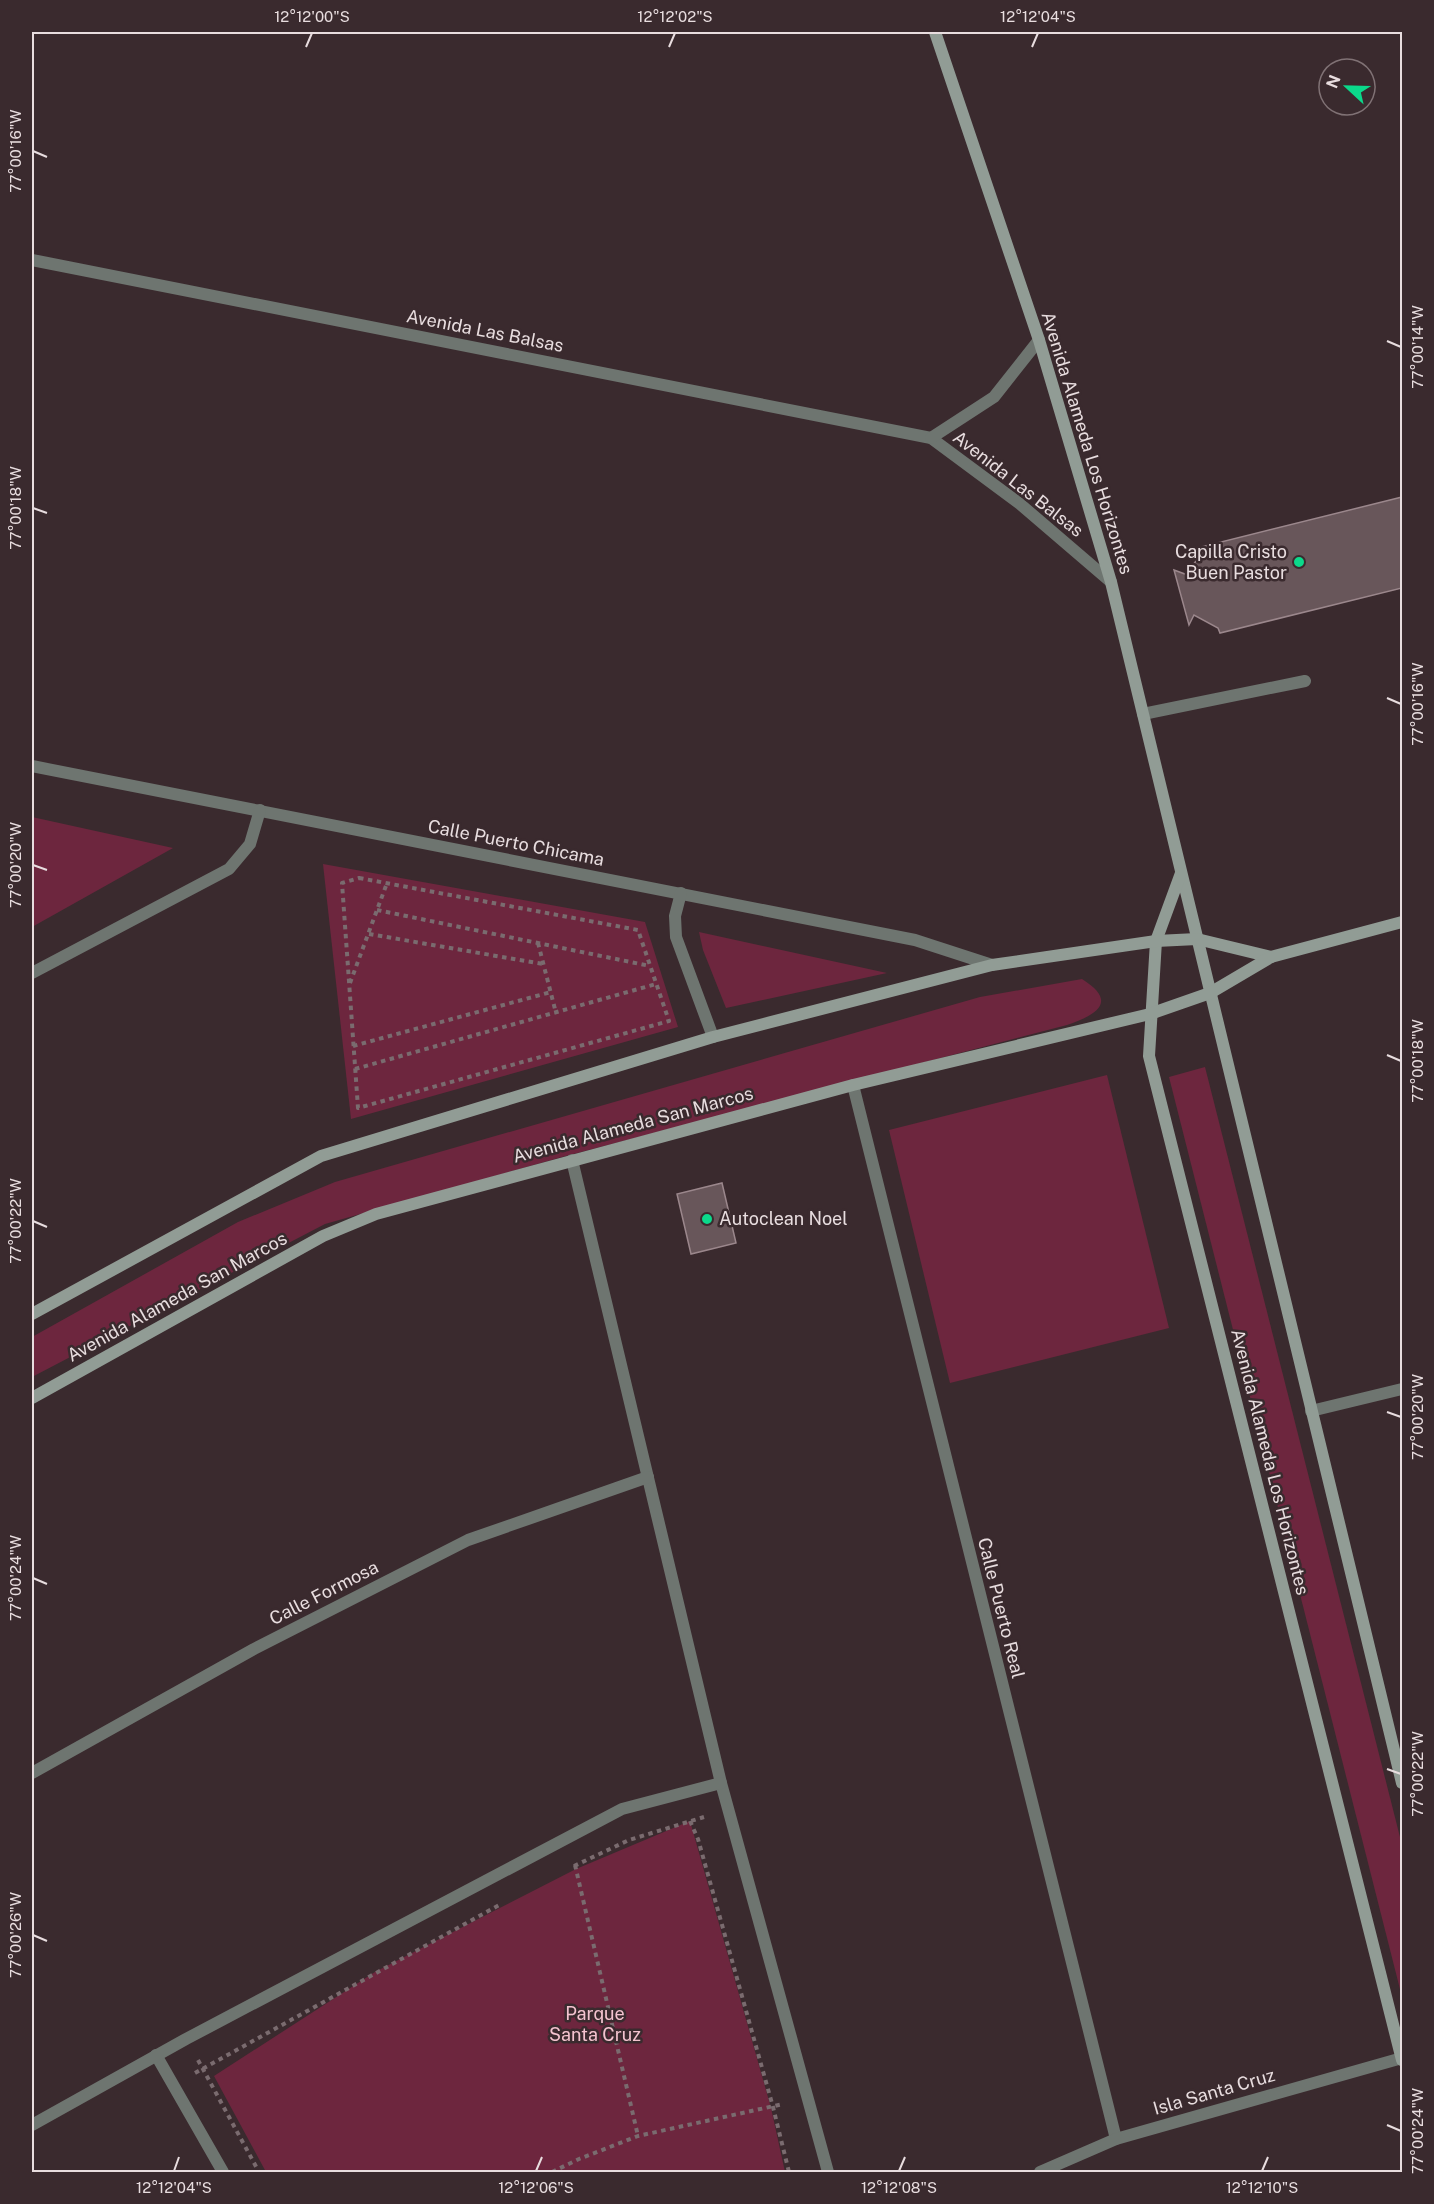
<svg xmlns="http://www.w3.org/2000/svg" width="1434" height="2204" viewBox="0 0 1434 2204" font-family="'Public Sans',sans-serif">
	<style>
		.green { fill: #6d263e }
		.building { fill: #68565a; stroke: #9b878c; stroke-width: 1.5 }
		.lines { fill: none; stroke-linecap: round; stroke-linejoin: round }
		.path { stroke: #7a6b6f; stroke-width: 4; stroke-dasharray: 4.5 4.5; stroke-linecap: butt }
		.lane { stroke: #6e7570; stroke-width: 12 }
		.street { stroke: #6e7570; stroke-width: 12 }
		.secondary { stroke: #919c95; stroke-width: 12 }
		.ticks { fill: none; stroke: #e8dddf; stroke-width: 2 }
		.poi-dot { fill: #0bd98b; stroke: #3a2a2e; stroke-width: 2 }
		.labels { text-anchor: middle; stroke-width: 5; stroke-linejoin: round; paint-order: stroke }
		.street-label { font-size: 18px; fill: #e8dddf; stroke: #3a2a2e }
		.poi-label { font-size: 18px; fill: #e8dddf; stroke: #3a2a2e; text-anchor: end }
		.park-label { font-size: 18px; fill: #f4c3cf; stroke: #3a2a2e }
		.neatline { fill: none; stroke: #e8dddf; stroke-width: 2 }
		.ticks-label { font-size: 15px; text-anchor: middle; fill: #e8dddf }
	</style>
	<rect width="100%" height="100%" fill="#3a2a2e"/>
	<g class="green">
		<polygon points="32,817 173,848 32,927"/>
		<polygon points="323,864 645,922 678,1027 351,1119"/>
		<polygon points="699,932 887,973 726,1008 703,950"/>
		<path d="M 1082,979 C 1119,1002 1096,1015 1067,1025 L 562,1157 L 325,1224 L 32,1377 L 32,1337 L 238,1222 L 335,1182 L 980,997 Z"/>
		<polygon points="1205,1067 1402,1845 1402,1997 1169,1077"/>
		<polygon points="1107,1075 1169,1328 950,1383 889,1130"/>
		<polygon points="690,1821 771,2108 785,2172 266,2172 214,2076 375,1972 576,1869"/>
	</g>
	<g class="building">
		<polygon points="1402,497 1402,588 1220,633 1218,628 1194,615 1189,625 1174,570 1185,574 1202,554 1201,547"/>
		<polygon points="722,1183 736,1243 691,1254 677,1194"/>
	</g>
	<g class="lines">
		<g class="path">
			<polygon points="359,878 638,930 669,1021 358,1108 342,883"/>
			<polyline points="377,910 650,966"/>
			<polyline points="369,934 543,964"/>
			<polyline points="538,943 556,1013"/>
			<polyline points="350,983 387,883"/>
			<polyline points="353,1046 551,992"/>
			<polyline points="355,1069 656,984"/>
			<polyline points="690,1821 698,1839 773,2107 789,2172"/>
			<polyline points="575,1865 638,2136"/>
			<polyline points="574,1866 629,1840 704,1817"/>
			<polyline points="198,2060 259,2172"/>
			<polyline points="195,2073 501,1904"/>
			<polyline points="552,2172 579,2159 638,2136 783,2104"/>
		</g>
		<g class="lane">
			<polyline points="1143,714 1305,681"/>
			<polyline points="1311,1411 1402,1389"/>
		</g>
		<g class="street">
			<polyline points="32,260 931,438 1020,504 1111,582"/>
			<polyline points="931,438 994,397 1039,340"/>
			<polyline points="32,766 915,940 992,965"/>
			<polyline points="681,893 675,916 676,937 713,1037"/>
			<polyline points="32,973 229,869 250,844 260,810"/>
			<polyline points="853,1085 1116,2139"/>
			<polyline points="572,1160 721,1783 828,2172"/>
			<polyline points="32,1773 254,1649 468,1540 648,1477"/>
			<polyline points="156,2055 223,2172"/>
			<polyline points="32,2125 186,2039 622,1809 721,1783"/>
			<polyline points="1040,2172 1116,2139 1402,2058"/>
		</g>
		<g class="secondary">
			<polyline points="935,32 1039,340 1111,582 1402,1783"/>
			<polyline points="1181,873 1156,941 1149,1056 1402,2060"/>
			<polyline points="32,1314 321,1156 713,1037 992,965 1156,941 1197,939 1271,957"/>
			<polyline points="32,1398 323,1236 376,1214 853,1085 1150,1014 1210,993 1271,957 1402,922"/>
		</g>
	</g>
	<path class="ticks" d="M 306,47 L 312,33M 669,47 L 675,33M 1032,47 L 1038,33M 33,151 L 47,157M 1387,341 L 1401,347M 33,508 L 47,513M 1387,698 L 1401,704M 33,865 L 47,870M 1387,1055 L 1401,1061M 33,1221 L 47,1227M 1387,1412 L 1401,1417M 33,1578 L 47,1584M 1387,1769 L 1401,1774M 33,1935 L 47,1941M 1387,2125 L 1401,2131M 174,2171 L 179,2157M 536,2171 L 542,2157M 899,2171 L 905,2157M 1262,2171 L 1268,2157"/>
	<g class="poi-dot">
		<circle cx="1299" cy="562" r="6"/>
		<circle cx="707" cy="1219" r="6"/>
	</g>
	<g class="labels">
		<g class="street-label">
			<text transform="translate(485 331) rotate(11)" y="6">Avenida Las Balsas</text>
			<text transform="translate(1087 443) rotate(73)" y="6">Avenida Alameda Los Horizontes</text>
			<text transform="translate(1018 484) rotate(38)" y="6">Avenida Las Balsas</text>
			<text transform="translate(516 843) rotate(11)" y="6">Calle Puerto Chicama</text>
			<text transform="translate(633 1125) rotate(-15)" y="6">Avenida Alameda San Marcos</text>
			<text transform="translate(177 1297) rotate(-29)" y="6">Avenida Alameda San Marcos</text>
			<text transform="translate(1270 1462) rotate(76)" y="6">Avenida Alameda Los Horizontes</text>
			<text transform="translate(324 1593) rotate(-27)" y="6">Calle Formosa</text>
			<text transform="translate(1001 1608) rotate(76)" y="6">Calle Puerto Real</text>
			<text transform="translate(1214 2092) rotate(-16)" y="6">Isla Santa Cruz</text>
		</g>
		<g class="poi-label">
			<text x="1287" y="558">Capilla Cristo<tspan x="1287" dy="21">Buen Pastor</tspan></text>
			<text x="719" y="1225" text-anchor="start">Autoclean Noel</text>
		</g>
		<g class="park-label">
			<text x="595" y="2020">Parque<tspan x="595" dy="21">Santa Cruz</tspan></text>
		</g>
	</g>
	<rect width="1434" height="2204" fill="none" stroke="#3a2a2e" stroke-width="66"/>
	<g transform="translate(1347 87) rotate(292)"><circle r="28" fill="#3a2a2e" stroke="#807275" stroke-width="1.5"/>
	<path d="M0-4.5L10 22L0 15L-10 22Z" fill="#0bd98b"/>
	<text y="-9" font-size="16" font-weight="bold" text-anchor="middle" fill="#e8dddf">N</text>
	</g>
	<rect x="33" y="33" width="1368" height="2138" class="neatline"/>
	<g class="ticks-label">
		<text x="312" y="22">12°12'00"S</text>
		<text x="675" y="22">12°12'02"S</text>
		<text x="1038" y="22">12°12'04"S</text>
		<text transform="translate(16 151) rotate(-90)" y="5">77°00'16"W</text>
		<text transform="translate(1418 347) rotate(-90)" y="5">77°00'14"W</text>
		<text transform="translate(16 508) rotate(-90)" y="5">77°00'18"W</text>
		<text transform="translate(1418 704) rotate(-90)" y="5">77°00'16"W</text>
		<text transform="translate(16 865) rotate(-90)" y="5">77°00'20"W</text>
		<text transform="translate(1418 1061) rotate(-90)" y="5">77°00'18"W</text>
		<text transform="translate(16 1221) rotate(-90)" y="5">77°00'22"W</text>
		<text transform="translate(1418 1417) rotate(-90)" y="5">77°00'20"W</text>
		<text transform="translate(16 1578) rotate(-90)" y="5">77°00'24"W</text>
		<text transform="translate(1418 1774) rotate(-90)" y="5">77°00'22"W</text>
		<text transform="translate(16 1935) rotate(-90)" y="5">77°00'26"W</text>
		<text transform="translate(1418 2131) rotate(-90)" y="5">77°00'24"W</text>
		<text x="174" y="2193">12°12'04"S</text>
		<text x="536" y="2193">12°12'06"S</text>
		<text x="899" y="2193">12°12'08"S</text>
		<text x="1262" y="2193">12°12'10"S</text>
	</g>
</svg>
